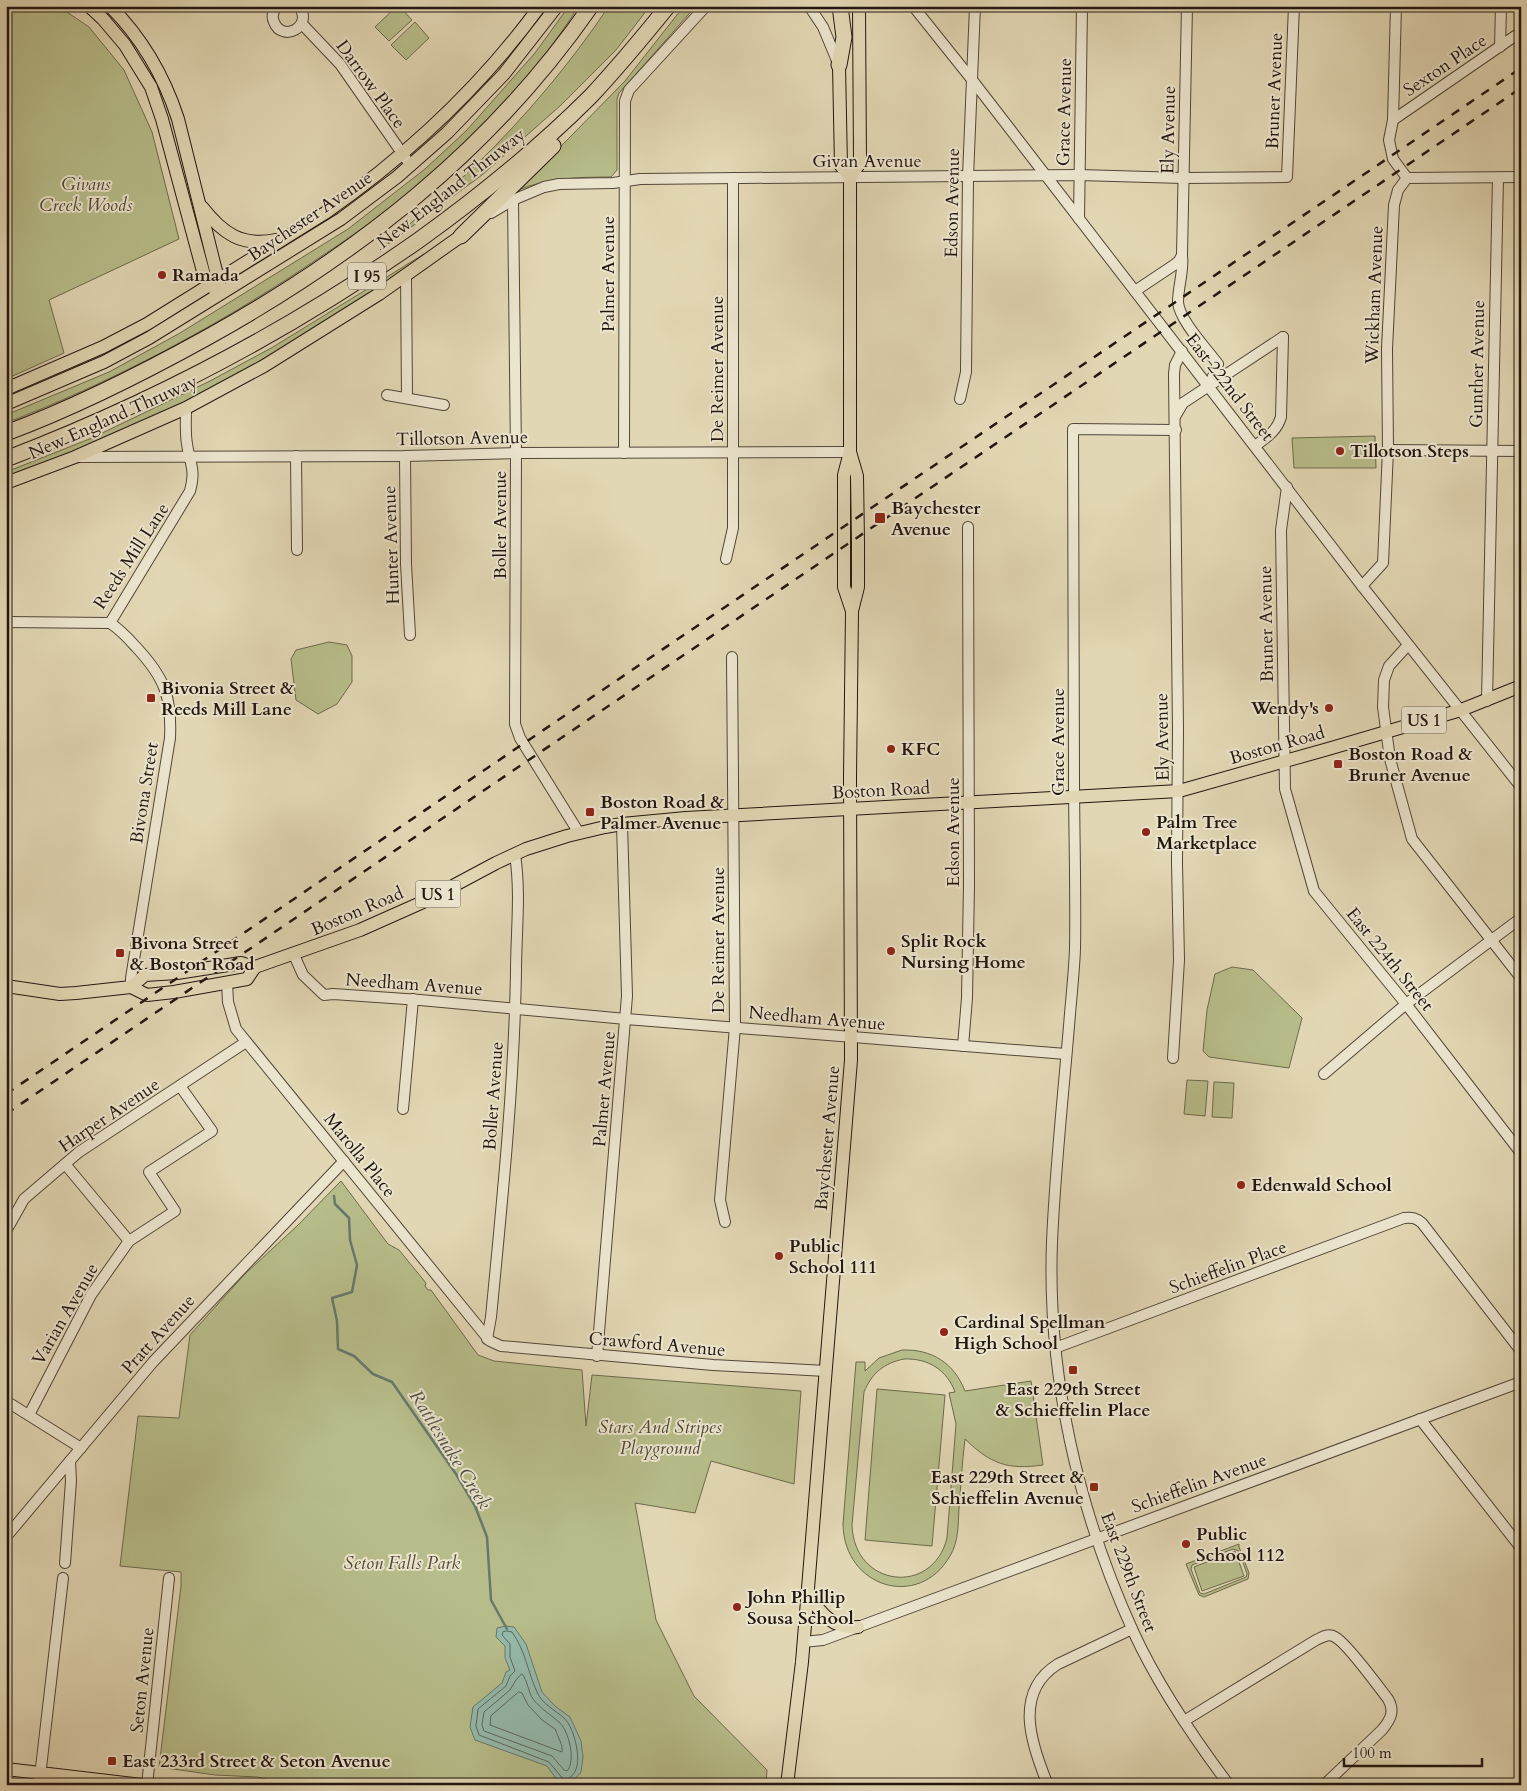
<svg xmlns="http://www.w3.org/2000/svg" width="1527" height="1791" viewBox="0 0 1527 1791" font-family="Cardo,serif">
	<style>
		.green { fill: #b7bd8a; stroke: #6c6a4d; fill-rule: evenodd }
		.water { fill: #95baac; stroke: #67786e }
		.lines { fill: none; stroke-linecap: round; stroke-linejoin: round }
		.shore { stroke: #5c685e; stroke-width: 1 }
		.stream { stroke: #67786e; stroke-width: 2.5 }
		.minor-casing { stroke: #524639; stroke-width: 12 }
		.major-casing { stroke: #221610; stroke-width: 14 }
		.highway-casing { stroke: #221610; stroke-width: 17 }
		.minor { stroke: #ece5ce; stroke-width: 10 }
		.major { stroke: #e2d7b4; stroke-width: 12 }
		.highway { stroke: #e2d7b4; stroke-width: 15 }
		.rail { stroke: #221610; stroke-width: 2.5; stroke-dasharray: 9 9; stroke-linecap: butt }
		.poi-dot { fill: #8f2418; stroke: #ece5ce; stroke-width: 2 }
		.labels { text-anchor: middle; stroke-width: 4; stroke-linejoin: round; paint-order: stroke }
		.shield { fill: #ece5ce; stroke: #5f5449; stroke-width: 1 }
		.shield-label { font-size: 16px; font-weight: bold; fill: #221610 }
		.street-label { font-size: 18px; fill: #221610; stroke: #ece5ce }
		.park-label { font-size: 18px; font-style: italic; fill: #4f4835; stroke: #ece5ce }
		.poi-label { font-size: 18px; font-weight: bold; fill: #221610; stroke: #ece5ce; text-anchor: start }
		.water-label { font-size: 19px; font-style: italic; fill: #4a4f47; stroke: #ece5ce }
	</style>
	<rect width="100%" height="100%" fill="#e2d7b4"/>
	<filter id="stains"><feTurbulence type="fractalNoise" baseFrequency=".004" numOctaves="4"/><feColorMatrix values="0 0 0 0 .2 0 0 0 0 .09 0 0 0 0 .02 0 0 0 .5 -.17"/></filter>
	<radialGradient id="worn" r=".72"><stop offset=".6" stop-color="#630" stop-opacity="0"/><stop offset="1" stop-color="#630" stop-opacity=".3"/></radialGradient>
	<g class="green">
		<polygon points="6,6 58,6 89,27 124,70 152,132 179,239 49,300 64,353 6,379"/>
		<polygon points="397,6 399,6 412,20 389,41 375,27"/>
		<path d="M 569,6 L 579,6 C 532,79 470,143 403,198 C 371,224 335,247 301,270 C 208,331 110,383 6,423 L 6,415 L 109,372 L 180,333 L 348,229 L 425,169 L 466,131 L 535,53 Z"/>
		<path d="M 609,6 L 650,6 L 616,50 L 561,105 L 482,175 L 380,250 C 412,221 446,194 477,164 C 527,115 570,64 609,6 Z"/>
		<path d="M 684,6 L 696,6 L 619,93 L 617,99 L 617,170 L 611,177 C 578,177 548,178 518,190 L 625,81 Z"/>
		<polygon points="415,22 429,38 406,60 391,45"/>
		<path d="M 424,254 C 336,321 239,377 140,424 C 97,444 51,461 6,479 L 6,472 L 92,438 L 210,381 L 273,347 Z"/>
		<polygon points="1375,436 1376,468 1294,468 1292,438"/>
		<polygon points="329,642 347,645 352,656 352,682 337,704 318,714 296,700 291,659 296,650"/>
		<polygon points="1232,967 1253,970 1302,1018 1289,1068 1209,1057 1203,1051 1207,1010 1215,974"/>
		<polygon points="1187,1080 1208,1081 1205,1116 1184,1114"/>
		<polygon points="1214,1082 1234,1083 1232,1118 1212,1117"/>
		<polygon points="341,1181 388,1244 399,1250 426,1283 425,1286 428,1290 431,1290 478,1355 494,1361 582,1370 586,1426 592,1375 801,1391 794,1484 711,1461 695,1513 635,1503 656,1620 694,1696 767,1770 766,1785 291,1785 257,1777 215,1775 159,1767 181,1586 181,1572 120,1566 138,1416 179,1418 190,1335 245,1274 297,1226"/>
		<path d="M 902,1350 C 932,1349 954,1363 965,1391 L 1031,1381 L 1043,1465 C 1007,1470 991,1464 965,1439 C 962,1462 961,1485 959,1508 C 958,1524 959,1541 950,1556 C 919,1610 844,1588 843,1524 L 856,1362 L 865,1362 L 865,1371 L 879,1358 ZM 904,1359 C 928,1358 947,1370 955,1392 L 949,1393 L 956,1424 L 947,1538 C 933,1596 854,1588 852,1525 L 864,1392 C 872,1373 884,1363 904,1359 Z"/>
		<polygon points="877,1389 945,1395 932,1546 865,1540"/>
		<path d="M 1239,1544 L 1239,1547 L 1249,1573 L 1248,1579 L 1204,1597 L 1199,1595 L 1186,1564 ZM 1233,1549 L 1239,1551 L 1247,1574 L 1246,1577 L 1204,1594 L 1200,1593 L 1191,1569 L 1192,1565 Z"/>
		<polygon points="1235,1551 1244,1576 1202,1591 1194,1567"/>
	</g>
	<polygon class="water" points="506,1626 514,1627 526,1644 542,1692 555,1706 570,1717 581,1741 583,1757 581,1772 570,1785 560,1784 547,1766 475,1740 470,1727 473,1707 502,1683 506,1672 510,1670 505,1658 505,1646 496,1637 497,1628"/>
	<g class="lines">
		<g class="shore">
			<path d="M 507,1631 L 512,1632 C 526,1652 527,1670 537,1692 C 542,1704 555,1710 564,1718 C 574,1727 581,1757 576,1769 C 575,1773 570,1778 566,1781 L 564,1780 L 549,1762 L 479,1735 L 476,1726 L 478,1709 L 506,1686 L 510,1676 L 515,1671 L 510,1657 L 510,1644 L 502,1635 L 503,1632 Z"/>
			<path d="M 522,1674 C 528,1681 528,1692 533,1699 C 541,1709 551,1715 560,1723 C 569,1732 576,1761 567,1771 L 564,1770 L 552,1756 L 484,1731 L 482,1725 L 484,1712 L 510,1690 L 516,1680 Z"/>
			<polygon points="519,1692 522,1693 528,1705 542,1720 555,1729 562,1746 562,1752 490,1725 491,1716"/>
		</g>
		<polyline class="stream" points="334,1196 335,1204 349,1218 350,1240 357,1265 352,1292 332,1298 337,1321 338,1349 354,1356 373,1374 392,1382 456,1474 475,1506 487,1537 491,1600 507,1629"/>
		<g class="minor-casing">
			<g id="minor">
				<path d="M 277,6 C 273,11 271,16 274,22 C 282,43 314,27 299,6"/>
				<polyline points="809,6 823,27 838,63"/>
				<polyline points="913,6 973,81 1362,586 1521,787"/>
				<path d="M 1187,6 L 1182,255 C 1184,272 1178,286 1178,302 C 1179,320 1207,349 1218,364 L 1209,386"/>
				<polyline points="1396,6 1393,120 1389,140 1393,159 1407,178"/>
				<polyline points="302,24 340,64 411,166"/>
				<polyline points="1500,47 1501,6"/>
				<polyline points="1393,120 1515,36"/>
				<polyline points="1407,178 1521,177"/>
				<polyline points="513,200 516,453 515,724 520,738 579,833"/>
				<polyline points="491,213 513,200 544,187 559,184 613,183 640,179 1079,175 1183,178 1287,177 1294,6"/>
				<polyline points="1079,219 1082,6"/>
				<polyline points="406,276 407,398"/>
				<polyline points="1135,291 1174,265 1179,261 1182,255"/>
				<polyline points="387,395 444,405"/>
				<polyline points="960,399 966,372 968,177 975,6"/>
				<polyline points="1176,415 1183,403 1283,337"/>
				<path d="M 1176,430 L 1073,429 C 1073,544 1073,659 1074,773 C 1074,832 1076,890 1075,949 C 1074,974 1071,1000 1069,1026 C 1063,1098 1055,1170 1052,1242 C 1047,1375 1078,1510 1133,1631 C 1158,1686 1193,1737 1229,1785"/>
				<path d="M 1255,446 C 1267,437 1277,431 1281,417 L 1283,337"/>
				<polyline points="1388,450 1521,451"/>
				<polyline points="624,453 625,101 629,90 706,6"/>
				<polyline points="296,456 297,550"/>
				<polyline points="405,456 406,564 410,635"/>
				<polyline points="76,457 405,456 516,453 850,452"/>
				<polyline points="1287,487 1281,530 1285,789 1314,891 1406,1004 1521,1153"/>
				<polyline points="726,559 733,528 733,178"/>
				<polyline points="1362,586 1383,563 1388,450 1387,349 1394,205 1398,190 1407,178"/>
				<path d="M 6,622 L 110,623 L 190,491 C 196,469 190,465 187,444 C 185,433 186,420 186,408"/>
				<path d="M 110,623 C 121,630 128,638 136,647 C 164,677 172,696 170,738 L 131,978 L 131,987"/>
				<polyline points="1408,645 1389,666 1384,680 1383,707 1390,759 1412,839 1521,978"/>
				<polyline points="1487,701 1498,178"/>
				<polyline points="294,955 303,975 324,995 333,994 420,1000 626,1019 1066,1054"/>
				<polyline points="227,983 228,1002 236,1029 490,1341 501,1346 713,1365 826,1371"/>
				<polyline points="963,1046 967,998 969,885 968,527"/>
				<polyline points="1173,1058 1179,960 1177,863 1178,729 1174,374 1175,365 1182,351"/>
				<polyline points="1324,1074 1406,1004 1521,918"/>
				<polyline points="403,1109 413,999"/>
				<polyline points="725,1222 720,1200 735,1027 732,657"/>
				<polyline points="6,1231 24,1199 79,1152 246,1042"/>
				<polyline points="129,1241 175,1211 149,1172 212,1131 180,1086"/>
				<path d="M 487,1339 L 491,1317 C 502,1203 514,1087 516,972 C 516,933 521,893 515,855"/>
				<path d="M 1055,1348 L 1404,1218 C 1412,1217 1416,1218 1422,1223 L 1521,1351"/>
				<polyline points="597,1356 627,996 622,824"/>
				<polyline points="6,1401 81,1448"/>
				<polyline points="29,1415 91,1295 129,1241 65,1164"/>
				<polyline points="1420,1419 1521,1548"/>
				<polyline points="6,1537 153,1362 344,1161"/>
				<polyline points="65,1563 71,1481 70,1461"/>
				<polyline points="803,1642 823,1640 858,1627 1521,1382"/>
				<path d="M 1184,1721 L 1316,1640 C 1323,1637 1328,1633 1335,1637 C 1346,1642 1378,1686 1388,1699 C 1395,1711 1391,1719 1382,1730 L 1324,1785"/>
				<polyline points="39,1785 63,1578"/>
				<polyline points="147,1785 169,1578"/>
				<path d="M 1048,1785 C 1031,1744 1013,1692 1058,1664 L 1132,1629"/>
			</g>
		</g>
		<g class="major-casing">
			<g id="major">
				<polyline points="89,6 103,19 125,45 151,87 162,119 204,275 215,290"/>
				<path d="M 110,6 C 142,38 164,76 178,119 L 220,287"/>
				<polyline points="839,65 841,166 850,177"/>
				<path d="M 202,207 C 223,234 242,247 276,240"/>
				<path d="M 6,389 L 103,347 L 147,324 L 325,213 C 408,155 480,88 540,6"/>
				<polyline points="6,404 104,362 149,338 341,219 397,177 447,133 504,74 557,6"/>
				<polyline points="6,483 75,457 186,408 264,366 379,294 461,236"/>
				<polyline points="852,611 844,587 844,475 850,452 850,177 860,163 859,6"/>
				<polyline points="6,986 60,994 76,993 131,987 147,995 174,992 247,979 255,967 360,930 423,902 496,863 526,849 567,836 605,827 622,824 686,818 1179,791 1328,749 1461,710 1521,686"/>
				<polyline points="131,987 145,975 177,973 241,963 255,967"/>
				<path d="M 807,1594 C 821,1613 832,1629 858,1627"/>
				<polyline points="6,1769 142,1785"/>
				<polyline points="787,1785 802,1662 851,1060 850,777 852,611 858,587 858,541 857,476 850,452"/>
			</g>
		</g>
		<g class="highway-casing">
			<g id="highway">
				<polyline points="839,65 844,37 840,6"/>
				<polyline points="461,236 553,146"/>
				<path d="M 6,433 C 76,407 143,373 208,337 C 359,253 491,150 591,6"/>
				<path d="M 6,459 C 152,403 291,330 419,240 C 480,196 538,149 591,96 C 618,67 643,37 668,6"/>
			</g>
		</g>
		<use href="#minor" class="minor"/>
		<use href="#major" class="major"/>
		<use href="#highway" class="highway"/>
		<g class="rail">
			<polyline points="6,1094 1521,68"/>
			<polyline points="6,1114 1521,88"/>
		</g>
	</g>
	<g class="poi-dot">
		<circle cx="162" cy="275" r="5"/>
		<circle cx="1340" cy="451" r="5"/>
		<rect x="874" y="512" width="12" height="12" rx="2.5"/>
		<rect x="146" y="693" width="10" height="10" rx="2.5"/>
		<circle cx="1329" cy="708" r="5"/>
		<circle cx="891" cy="749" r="5"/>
		<rect x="1333" y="759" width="10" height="10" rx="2.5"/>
		<rect x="585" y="807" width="10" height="10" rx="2.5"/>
		<circle cx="1146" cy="832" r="5"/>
		<circle cx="891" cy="951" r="5"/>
		<rect x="115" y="948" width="10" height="10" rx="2.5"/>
		<circle cx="1241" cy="1185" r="5"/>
		<circle cx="779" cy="1256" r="5"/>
		<circle cx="944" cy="1332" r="5"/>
		<rect x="1068" y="1365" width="10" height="10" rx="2.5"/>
		<rect x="1089" y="1482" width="10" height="10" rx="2.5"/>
		<circle cx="1186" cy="1544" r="5"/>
		<circle cx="737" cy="1607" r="5"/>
		<rect x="107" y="1756" width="10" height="10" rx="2.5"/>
	</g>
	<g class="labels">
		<g class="shield">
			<rect x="348" y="262.5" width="38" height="27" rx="4"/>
			<rect x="1401.5" y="706.5" width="45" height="27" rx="4"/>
			<rect x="415.5" y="880.5" width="45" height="27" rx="4"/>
		</g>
		<g class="shield-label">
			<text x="367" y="282">I 95</text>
			<text x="1424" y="726">US 1</text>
			<text x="438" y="900">US 1</text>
		</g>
		<g class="street-label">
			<text transform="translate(1445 65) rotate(-34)" y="6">Sexton Place</text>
			<text transform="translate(371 84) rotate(54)" y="6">Darrow Place</text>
			<text transform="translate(1274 91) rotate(-88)" y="6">Bruner Avenue</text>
			<text transform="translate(1064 112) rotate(-89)" y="6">Grace Avenue</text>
			<text transform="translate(1168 130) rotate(-89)" y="6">Ely Avenue</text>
			<text x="867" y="167">Givan Avenue</text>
			<text transform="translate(451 188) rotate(-38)" y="6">New England Thruway</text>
			<text transform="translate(952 203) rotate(-89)" y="6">Edson Avenue</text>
			<text transform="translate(310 216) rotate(-34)" y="6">Baychester Avenue</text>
			<text transform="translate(608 274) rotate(-90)" y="6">Palmer Avenue</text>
			<text transform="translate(1374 295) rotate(-88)" y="6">Wickham Avenue</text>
			<text transform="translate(1477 364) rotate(-89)" y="6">Gunther Avenue</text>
			<text transform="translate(717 369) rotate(-90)" y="6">De Reimer Avenue</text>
			<text transform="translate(1230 387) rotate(52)" y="6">East 222nd Street</text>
			<text transform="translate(113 417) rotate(-24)" y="6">New England Thruway</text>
			<text transform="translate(462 438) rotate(-1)" y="6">Tillotson Avenue</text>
			<text transform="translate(500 525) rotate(-90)" y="6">Boller Avenue</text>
			<text transform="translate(391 545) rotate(-92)" y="6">Hunter Avenue</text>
			<text transform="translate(131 556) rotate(-57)" y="6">Reeds Mill Lane</text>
			<text transform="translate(1266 624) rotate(-91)" y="6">Bruner Avenue</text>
			<text transform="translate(1162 737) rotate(-91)" y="6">Ely Avenue</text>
			<text transform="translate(1058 742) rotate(-90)" y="6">Grace Avenue</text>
			<text transform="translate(1277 745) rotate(-16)" y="6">Boston Road</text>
			<text transform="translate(881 790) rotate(-3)" y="6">Boston Road</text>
			<text transform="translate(144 793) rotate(-81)" y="6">Bivona Street</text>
			<text transform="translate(953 832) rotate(-90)" y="6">Edson Avenue</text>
			<text transform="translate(357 911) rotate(-23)" y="6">Boston Road</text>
			<text transform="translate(718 940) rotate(-90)" y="6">De Reimer Avenue</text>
			<text transform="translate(1390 959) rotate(51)" y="6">East 224th Street</text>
			<text transform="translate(414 984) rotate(4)" y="6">Needham Avenue</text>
			<text transform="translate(817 1018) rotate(5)" y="6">Needham Avenue</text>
			<text transform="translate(604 1089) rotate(-85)" y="6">Palmer Avenue</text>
			<text transform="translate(493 1096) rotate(-86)" y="6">Boller Avenue</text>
			<text transform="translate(109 1115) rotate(-34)" y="6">Harper Avenue</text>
			<text transform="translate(827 1138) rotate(-85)" y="6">Baychester Avenue</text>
			<text transform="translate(360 1155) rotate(51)" y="6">Marolla Place</text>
			<text transform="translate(1228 1267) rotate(-20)" y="6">Schieffelin Place</text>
			<text transform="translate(65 1314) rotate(-60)" y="6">Varian Avenue</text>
			<text transform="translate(158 1334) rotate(-48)" y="6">Pratt Avenue</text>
			<text transform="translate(657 1344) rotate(5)" y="6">Crawford Avenue</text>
			<text transform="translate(1199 1483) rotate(-20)" y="6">Schieffelin Avenue</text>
			<text transform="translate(1129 1572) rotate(69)" y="6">East 229th Street</text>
			<text transform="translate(142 1680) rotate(-84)" y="6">Seton Avenue</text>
		</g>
		<g class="park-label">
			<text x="86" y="190">Givans<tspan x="86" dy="21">Creek Woods</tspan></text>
			<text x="660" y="1433">Stars And Stripes<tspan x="660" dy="21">Playground</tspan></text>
			<text x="402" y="1569">Seton Falls Park</text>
		</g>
		<g class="poi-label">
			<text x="172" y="281">Ramada</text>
			<text x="1350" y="457">Tillotson Steps</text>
			<text x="891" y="514">Baychester<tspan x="891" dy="21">Avenue</tspan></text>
			<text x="161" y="694">Bivonia Street &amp;<tspan x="161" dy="21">Reeds Mill Lane</tspan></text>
			<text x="1319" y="714" text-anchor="end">Wendy's</text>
			<text x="901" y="755">KFC</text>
			<text x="1348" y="760">Boston Road &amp;<tspan x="1348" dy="21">Bruner Avenue</tspan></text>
			<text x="600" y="808">Boston Road &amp;<tspan x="600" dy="21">Palmer Avenue</tspan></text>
			<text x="1156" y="828">Palm Tree<tspan x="1156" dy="21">Marketplace</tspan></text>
			<text x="901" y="947">Split Rock<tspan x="901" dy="21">Nursing Home</tspan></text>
			<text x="130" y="949">Bivona Street<tspan x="130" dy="21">&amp; Boston Road</tspan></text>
			<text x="1251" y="1191">Edenwald School</text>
			<text x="789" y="1252">Public<tspan x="789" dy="21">School 111</tspan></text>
			<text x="954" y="1328">Cardinal Spellman<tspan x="954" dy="21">High School</tspan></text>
			<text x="1073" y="1395" text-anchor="middle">East 229th Street<tspan x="1073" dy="21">&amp; Schieffelin Place</tspan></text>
			<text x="1084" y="1483" text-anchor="end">East 229th Street &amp;<tspan x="1084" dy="21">Schieffelin Avenue</tspan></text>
			<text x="1196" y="1540">Public<tspan x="1196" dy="21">School 112</tspan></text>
			<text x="747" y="1603">John Phillip<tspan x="747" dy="21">Sousa School</tspan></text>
			<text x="122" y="1767">East 233rd Street &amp; Seton Avenue</text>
		</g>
		<g class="water-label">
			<text transform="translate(451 1449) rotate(58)" y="7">Rattlesnake Creek</text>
		</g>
	</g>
	<rect width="1527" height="1791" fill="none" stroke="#e2d7b4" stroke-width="25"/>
	<rect x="8" y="8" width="1512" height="1776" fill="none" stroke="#221610" stroke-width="2.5"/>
	<rect x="12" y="12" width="1502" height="1766" fill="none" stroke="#221610"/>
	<path d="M1344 1758v8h138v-8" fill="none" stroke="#221610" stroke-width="2.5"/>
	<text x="1352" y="1758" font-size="15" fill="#221610" stroke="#ece5ce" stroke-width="4" paint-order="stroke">100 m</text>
	<rect width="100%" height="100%" filter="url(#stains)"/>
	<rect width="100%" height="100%" fill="url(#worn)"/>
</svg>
